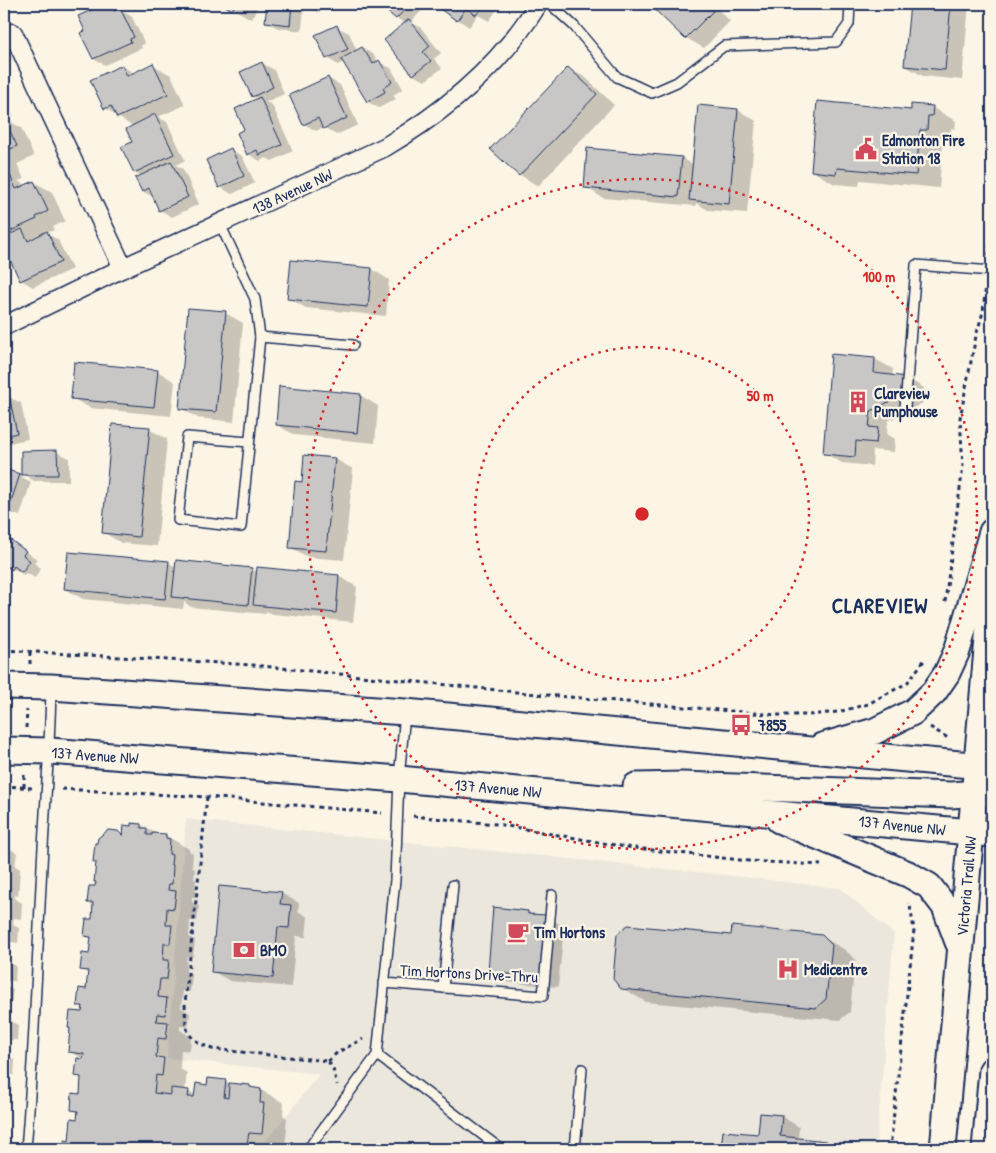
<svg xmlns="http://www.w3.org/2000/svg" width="996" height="1153" viewBox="0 0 996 1153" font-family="'Patrick Hand',sans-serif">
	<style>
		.built { fill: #ece7dc }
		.shadow { fill: #0003 }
		.building { fill: #c8c7c6; stroke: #1b2f5e }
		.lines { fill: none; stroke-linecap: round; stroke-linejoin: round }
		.lane-casing { stroke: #1b2f5e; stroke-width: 12 }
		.street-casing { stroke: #1b2f5e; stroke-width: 21 }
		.secondary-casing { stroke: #1b2f5e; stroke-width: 29 }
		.path { stroke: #1b2f5e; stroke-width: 3; stroke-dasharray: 4 4; stroke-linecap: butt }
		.lane { stroke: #fcf5e5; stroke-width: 9 }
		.street { stroke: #fcf5e5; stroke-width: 18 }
		.secondary { stroke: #fcf5e5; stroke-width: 25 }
		.ring { fill: none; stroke: #d62828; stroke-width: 2.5; stroke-dasharray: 2.5 5 }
		.labels { text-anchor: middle; stroke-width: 4.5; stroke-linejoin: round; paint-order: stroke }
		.poi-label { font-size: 16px; font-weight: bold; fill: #1b2f5e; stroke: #fcf5e5; text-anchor: start }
		.street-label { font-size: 16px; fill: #1b2f5e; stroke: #fcf5e5 }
		.district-label { font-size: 21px; font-weight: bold; letter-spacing: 1px; fill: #1b2f5e; stroke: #fcf5e5 }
		.centre { fill: #d62828; stroke: #fcf5e5; stroke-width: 2.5 }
		.ring-label { font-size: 15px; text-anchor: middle; font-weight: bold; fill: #d62828; stroke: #fcf5e5; stroke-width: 4.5; stroke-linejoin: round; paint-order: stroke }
	</style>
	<rect width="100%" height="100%" fill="#fcf5e5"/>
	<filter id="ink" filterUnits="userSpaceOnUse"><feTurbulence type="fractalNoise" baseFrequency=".02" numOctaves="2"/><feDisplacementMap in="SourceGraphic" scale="10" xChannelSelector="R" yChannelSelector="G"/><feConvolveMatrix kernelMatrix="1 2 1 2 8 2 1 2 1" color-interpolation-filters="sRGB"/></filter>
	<g filter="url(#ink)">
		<polygon class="built" points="186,819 716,874 840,888 894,934 876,1149 260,1149 319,1074 167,1058"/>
		<g class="shadow">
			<polygon points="91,4 104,4 102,6 111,4 132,17 145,44 141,45 142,48 105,65 94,59 87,32 99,8"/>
			<polygon points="225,4 260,4 251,19"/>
			<polygon points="268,4 304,4 306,5 338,4 318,12 304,4 302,31 278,28 266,22"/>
			<polygon points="380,4 417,4 423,9 411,22 421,28 441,53 434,59 442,68 425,81 413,75 406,24 396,18"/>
			<polygon points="435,4 501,4 489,21 478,15 469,27"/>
			<polygon points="651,4 712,4 730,21 704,48 686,38"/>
			<polygon points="911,4 969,4 962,80 923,76 905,66"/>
			<polygon points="337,27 349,33 357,51 362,48 374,55 378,62 391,68 403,89 393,95 396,99 379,108 368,102 344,62 338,65 327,58"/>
			<polygon points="262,63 274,70 284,94 266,102 272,105 293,151 272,161 266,158 260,161 248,154 246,130 258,99 253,96"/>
			<polygon points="153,65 171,75 185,105 158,117 167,122 185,160 176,165 183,169 199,204 172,217 160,210 155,198 142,191 141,176 135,172 133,127 105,108 122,66 134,73"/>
			<polygon points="568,68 586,78 614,105 538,186 520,175 492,149"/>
			<polygon points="328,78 340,85 358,125 336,135 324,127 316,131 304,124"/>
			<polygon points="4,98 13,116 6,119 21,128 34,156 17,164 24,179 18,181 26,186 34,182 52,192 65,221 53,227 54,230 46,233 58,240 72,269 33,287 21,280 4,244 4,238 6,237 4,236"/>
			<polygon points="912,106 933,108 956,121 955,129 951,128 950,143 943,142 939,188 860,180 859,186 835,184 812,171 912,111"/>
			<polygon points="738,110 756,121 747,213 708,210 696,203 696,206 603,198 585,187 589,149 682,158 694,165"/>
			<polygon points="231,150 242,156 255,183 232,194 220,187"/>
			<polygon points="372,269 389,280 386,316 306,308 288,298"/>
			<polygon points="225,313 243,323 234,422 198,418 180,408"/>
			<polygon points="875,359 893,369 892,376 907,378 924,388 923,403 888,421 887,434 895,439 894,452 873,450 872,466 842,463 824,453"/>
			<polygon points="157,371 175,382 171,416 90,408 72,398"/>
			<polygon points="360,395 378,406 375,443 295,435 277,425"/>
			<polygon points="9,397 21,403 28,439 4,444 4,398"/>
			<polygon points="149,429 167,439 157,546 121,543 103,532"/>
			<polygon points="57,452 69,458 69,481 34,481 23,474"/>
			<polygon points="306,456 335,459 353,469 344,560 308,557 290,547 303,483"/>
			<polygon points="4,470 20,476 31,482 20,516 4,511"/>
			<polygon points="4,537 37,559 34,563 41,568 35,578 26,573 24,575 4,563"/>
			<polygon points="169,563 176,567 252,569 258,573 339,576 357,587 353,622 273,614 266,611 266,614 191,607 184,602 183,609 83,599 65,589"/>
			<polygon points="141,825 157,834 165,835 189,849 189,851 193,853 192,867 195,869 194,879 196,880 195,897 192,897 192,902 199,906 197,921 190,921 189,937 195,940 193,956 187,956 186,972 192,975 190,992 183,991 181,1008 190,1013 188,1027 180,1026 180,1030 191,1037 190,1051 181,1050 180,1069 187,1073 185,1090 196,1095 208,1086 225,1081 232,1085 261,1090 284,1103 283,1115 287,1118 286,1127 287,1128 285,1147 272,1146 272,1149 66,1149 67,1142 71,1142 78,1120 79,1113 72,1109 81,1095 82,1079 76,1075 85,1060 69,1051 83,1013 84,1008 78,1005 87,990 89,974 82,970 90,955 92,939 85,936 93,921 94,905 88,902 97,888 97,863 94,861 118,833 124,836"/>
			<polygon points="4,845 17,853 15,866 20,869 18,896 15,895 15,899 22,903 21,919 14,918 13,925 19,928 18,943 11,942 9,962 16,966 15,981 8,981 7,986 13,990 11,1005 5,1004 5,1010 11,1013 10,1021 18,1025 17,1040 9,1040 7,1056 15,1060 14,1075 6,1074 5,1080 12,1084 10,1101 4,1100 4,1106"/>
			<polygon points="281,893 299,903 298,911 308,917 306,937 296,936 291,987 230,981 212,971"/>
			<polygon points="494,908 528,912 534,915 547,916 564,927 558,987 507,982 489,972"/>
			<polygon points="732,936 821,936 845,950 855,959 850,1012 840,1020 646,1002 622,988"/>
			<polygon points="4,1107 6,1108 5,1127 4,1127"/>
			<polygon points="781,1116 799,1127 798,1139 826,1142 838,1149 723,1149 724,1132 759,1136"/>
		</g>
		<g class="building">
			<polygon points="105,4 111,4 114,11 120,8 134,37 130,39 131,42 93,59 80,33 85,31 78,16"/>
			<polygon points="222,4 236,4 232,10"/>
			<polygon points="267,4 292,4 290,25 265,22"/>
			<polygon points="378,4 410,4 396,19"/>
			<polygon points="433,4 485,4 476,15 466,8 457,21"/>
			<polygon points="649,4 706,4 713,11 685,39"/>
			<polygon points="910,4 951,4 945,70 904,66"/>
			<polygon points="409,19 430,46 423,52 431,61 413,75 384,40"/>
			<polygon points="337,25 348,49 326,59 315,35"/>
			<polygon points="362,47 373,64 379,60 392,82 383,88 385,92 367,102 341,59"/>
			<polygon points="262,62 273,87 252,97 240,72"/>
			<polygon points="153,63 168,94 117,118 111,106 104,109 90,80 122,65 127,76"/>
			<polygon points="568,67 597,94 519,176 490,149"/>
			<polygon points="328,77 347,118 323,129 318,118 303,125 289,95"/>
			<polygon points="260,97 282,145 259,155 257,150 247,155 237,133 244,129 235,109"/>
			<polygon points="817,101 911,110 911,104 933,106 932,116 928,116 927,130 920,130 916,175 837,168 836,174 811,171"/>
			<polygon points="698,105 738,109 729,204 689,200"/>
			<polygon points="155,114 174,154 134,173 121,147 132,142 126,129"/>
			<polygon points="4,118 17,146 4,152"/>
			<polygon points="231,148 244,176 219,188 206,160"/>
			<polygon points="587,148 682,157 678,197 584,188"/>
			<polygon points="171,161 188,197 159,211 149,188 142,192 135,178"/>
			<polygon points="10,175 16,189 34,181 48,211 36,217 37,219 4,234 4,177"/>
			<polygon points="22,229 28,241 47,231 61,262 20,281 4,247 4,237"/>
			<polygon points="291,260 372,268 368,307 287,299"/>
			<polygon points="188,308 226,311 216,412 179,409"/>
			<polygon points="831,354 875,358 874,373 907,377 906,393 871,411 869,427 878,428 876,443 856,441 855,457 823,454"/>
			<polygon points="74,362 158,370 154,407 71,399"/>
			<polygon points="279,386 361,394 357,433 276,425"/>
			<polygon points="9,395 17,433 4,436 4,396"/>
			<polygon points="112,424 150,427 139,537 102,533"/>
			<polygon points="57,450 58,475 21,475 21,451"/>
			<polygon points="304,455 335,458 326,551 289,548 295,481 302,482"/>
			<polygon points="4,469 20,474 8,511 4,509"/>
			<polygon points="4,535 26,551 23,555 30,561 22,572 14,566 12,570 4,564"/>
			<polygon points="68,552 169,561 165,599 64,589"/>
			<polygon points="176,560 252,568 248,605 172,597"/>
			<polygon points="257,567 339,575 336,613 253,605"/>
			<polygon points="131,823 141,824 141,828 147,828 147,835 152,835 152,833 166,834 166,838 170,839 169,854 172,855 171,865 173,865 172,884 169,884 168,890 176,891 174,909 167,908 166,925 172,925 170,944 164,943 163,960 169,960 167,979 160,979 158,997 167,998 165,1015 157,1014 156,1021 168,1022 166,1039 158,1038 156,1057 164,1058 162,1076 156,1075 154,1093 171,1095 171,1088 189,1090 188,1097 194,1097 196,1083 207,1085 208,1078 226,1080 224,1097 228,1098 229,1083 250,1085 250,1087 261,1089 260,1103 264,1103 263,1113 264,1113 262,1134 249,1133 246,1149 64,1149 65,1140 69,1141 71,1118 77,1119 78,1111 71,1110 72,1093 80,1094 81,1077 75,1076 77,1058 83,1059 84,1054 68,1052 70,1028 68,1028 70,1011 82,1012 83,1006 77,1006 79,988 86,989 88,971 80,970 82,953 89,954 91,937 84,936 86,919 92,919 93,903 87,903 89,886 95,886 96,882 94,882 96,862 93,862 95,843 97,843 98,838 108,830 118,831 123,836 124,825 131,826"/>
			<polygon points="219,886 282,892 280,904 291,905 289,928 278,927 273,978 211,972"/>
			<polygon points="493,907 528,911 528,914 547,915 541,977 488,972"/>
			<polygon points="628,925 731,935 732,926 822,935 832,945 826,999 816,1008 621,989 613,979 617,934"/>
			<polygon points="760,1113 782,1115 780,1136 826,1141 825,1149 721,1149 723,1131 758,1134"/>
		</g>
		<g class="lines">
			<g class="lane-casing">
				<g id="lane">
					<polyline points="550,4 574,26 617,77 652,93 677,82 724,46 836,42 849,24 850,4"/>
					<polyline points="220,224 255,299 260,337 353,345"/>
					<polyline points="905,408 916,265 992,271"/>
					<polyline points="249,442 187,437 178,520 241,527 260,337"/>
					<polyline points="384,983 543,996 552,895"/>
					<polyline points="443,988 453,885"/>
					<polyline points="377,1055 501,1149"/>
					<path d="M 26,1149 C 34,1055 37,960 42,866 C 45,806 50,747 51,688"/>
					<polyline points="308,1149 377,1055 395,880 399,779 405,713"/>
					<polyline points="575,1149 582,1069"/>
				</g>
			</g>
			<g class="street-casing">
				<g id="street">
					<polyline points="13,33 123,268"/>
					<path d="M 4,326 L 123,268 L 385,147 C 446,111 501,65 538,4"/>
				</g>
			</g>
			<g class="secondary-casing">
				<g id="secondary">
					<polyline points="4,686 51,687 405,712 992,767"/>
					<polyline points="822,746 875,731 913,712 934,692 947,673 957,651 992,532"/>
					<polyline points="4,750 50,751 399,779 992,834"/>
					<polyline points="636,786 682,785 951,795 990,792"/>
					<polyline points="779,820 908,874 929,886 945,907 958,942"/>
					<polyline points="943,1149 992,593"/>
					<polyline points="985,1149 992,1070"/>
				</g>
			</g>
			<g class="path">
				<polyline points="989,256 992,227"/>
				<polyline points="945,602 963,466 960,418 976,336 983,312 986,285"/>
				<polyline points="4,650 252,665 546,695 777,715 809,715 838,712 868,704 907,683 926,658"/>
				<polyline points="30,664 30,652"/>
				<polyline points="930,727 948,738"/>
				<polyline points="26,728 27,710"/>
				<polyline points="4,786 33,788"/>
				<polyline points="24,787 24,772"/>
				<polyline points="62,789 207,797 382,813"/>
				<path d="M 207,797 L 185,1003 C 186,1032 184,1037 212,1049 L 328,1061 L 333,1069 L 337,1085"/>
				<polyline points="413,816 496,824 626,847 749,861 821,865"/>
				<polyline points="328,1061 338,1052 363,1039"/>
				<polyline points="287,1149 293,1142"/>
				<polyline points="890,1149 914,930 910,906 908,903"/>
			</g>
			<use href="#lane" class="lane"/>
			<use href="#street" class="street"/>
			<use href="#secondary" class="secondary"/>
		</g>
	</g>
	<g class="ring">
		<circle cx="642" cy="514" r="167"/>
		<circle cx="642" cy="514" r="335"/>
	</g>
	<defs>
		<g id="civic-bare" transform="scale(1.725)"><path d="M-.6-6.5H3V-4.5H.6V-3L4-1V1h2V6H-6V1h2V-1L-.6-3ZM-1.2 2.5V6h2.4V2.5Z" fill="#d1495b" stroke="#fcf5e5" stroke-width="2.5" paint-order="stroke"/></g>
		<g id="building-bare" transform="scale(1.725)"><path d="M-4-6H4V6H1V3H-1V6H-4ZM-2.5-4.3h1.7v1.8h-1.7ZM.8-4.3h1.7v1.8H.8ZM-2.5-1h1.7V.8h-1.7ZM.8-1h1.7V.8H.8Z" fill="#d1495b" stroke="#fcf5e5" stroke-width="2.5" paint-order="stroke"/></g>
		<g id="bus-bare" transform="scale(1.725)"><path d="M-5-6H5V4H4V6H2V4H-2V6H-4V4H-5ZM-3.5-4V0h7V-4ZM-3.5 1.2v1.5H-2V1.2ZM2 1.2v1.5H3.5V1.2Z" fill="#d1495b" stroke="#fcf5e5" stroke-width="2.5" paint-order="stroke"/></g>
		<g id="cafe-bare" transform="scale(1.725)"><path d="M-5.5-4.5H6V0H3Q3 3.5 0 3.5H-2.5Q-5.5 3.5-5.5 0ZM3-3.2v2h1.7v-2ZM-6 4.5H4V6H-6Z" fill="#d1495b" stroke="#fcf5e5" stroke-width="2.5" paint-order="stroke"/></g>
		<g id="bank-bare" transform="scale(1.725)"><path d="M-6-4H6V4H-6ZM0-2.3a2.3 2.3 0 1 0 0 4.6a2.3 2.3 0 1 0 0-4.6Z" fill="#d1495b" stroke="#fcf5e5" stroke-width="2.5" paint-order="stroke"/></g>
		<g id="hospital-bare" transform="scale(1.725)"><path d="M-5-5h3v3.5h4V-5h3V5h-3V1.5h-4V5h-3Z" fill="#d1495b" stroke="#fcf5e5" stroke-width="2.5" paint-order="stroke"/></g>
	</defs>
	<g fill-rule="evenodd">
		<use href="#civic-bare" x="866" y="149"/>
		<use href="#building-bare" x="858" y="402"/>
		<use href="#bus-bare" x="741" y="725"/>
		<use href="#cafe-bare" x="518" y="932"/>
		<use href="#bank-bare" x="244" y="950"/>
		<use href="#hospital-bare" x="788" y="969"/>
	</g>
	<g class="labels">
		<g class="poi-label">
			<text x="882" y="146">Edmonton Fire<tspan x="882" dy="18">Station 18</tspan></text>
			<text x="874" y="399">Clareview<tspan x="874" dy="18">Pumphouse</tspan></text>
			<text x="758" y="731">7855</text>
			<text x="534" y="938">Tim Hortons</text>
			<text x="260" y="956">BMO</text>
			<text x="804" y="975">Medicentre</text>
		</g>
		<g class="street-label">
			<text transform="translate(292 191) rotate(-25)" y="6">138 Avenue NW</text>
			<text transform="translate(95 755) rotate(4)" y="6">137 Avenue NW</text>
			<text transform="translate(498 788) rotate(5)" y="6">137 Avenue NW</text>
			<text transform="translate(902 825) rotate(6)" y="6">137 Avenue NW</text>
			<text transform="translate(966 886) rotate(-85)" y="6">Victoria Trail NW</text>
			<text transform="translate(469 973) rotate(3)" y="6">Tim Hortons Drive-Thru</text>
		</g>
		<g class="district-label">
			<text x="880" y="613">CLAREVIEW</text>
		</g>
	</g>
	<circle cx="642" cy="514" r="8" class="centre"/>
	<g class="ring-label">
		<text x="879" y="282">100 m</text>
		<text x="760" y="401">50 m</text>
	</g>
	<rect width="996" height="1153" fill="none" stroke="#fcf5e5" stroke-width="20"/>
	<rect x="10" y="10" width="976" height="1133" fill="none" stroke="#1b2f5e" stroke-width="2" filter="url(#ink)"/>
</svg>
